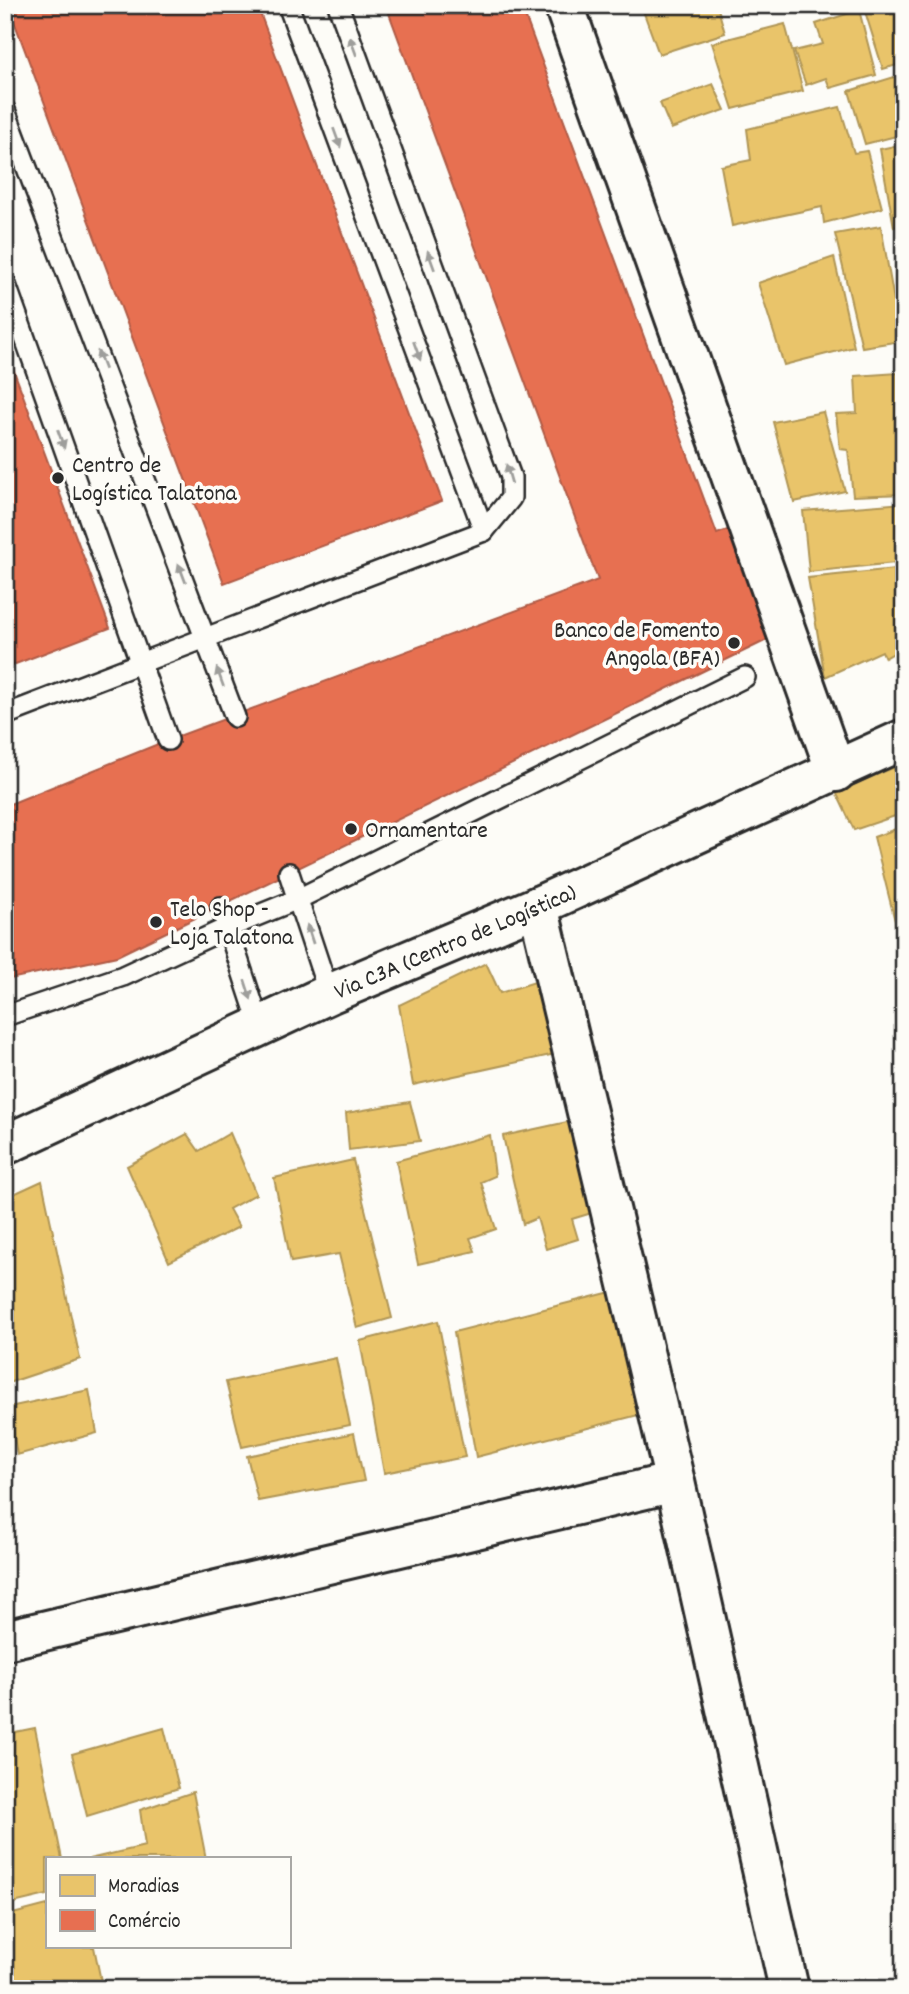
<svg xmlns="http://www.w3.org/2000/svg" width="909" height="1994" viewBox="0 0 909 1994" font-family="Dekko,sans-serif">
	<style>
		.homes { fill: #e9c46a; stroke: #b09657; stroke-width: 2 }
		.shops { fill: #e76f51; stroke: #af5b46; stroke-width: 2 }
		.lines { fill: none; stroke-linecap: round; stroke-linejoin: round }
		.service-casing { stroke: #2b2b2b; stroke-width: 24 }
		.minor-casing { stroke: #2b2b2b; stroke-width: 44 }
		.tertiary-casing { stroke: #2b2b2b; stroke-width: 44 }
		.service { stroke: #fdfcf7; stroke-width: 19 }
		.minor { stroke: #fdfcf7; stroke-width: 38 }
		.tertiary { stroke: #fdfcf7; stroke-width: 38 }
		.oneway { fill: #9e9e9b }
		.poi-dot { fill: #2b2b2b; stroke: #fdfcf7; stroke-width: 2.5 }
		.labels { text-anchor: middle; stroke-width: 7; stroke-linejoin: round; paint-order: stroke }
		.poi-label { font-size: 24px; fill: #2b2b2b; stroke: #fdfcf7; text-anchor: start }
		.street-label { font-size: 24px; fill: #2b2b2b; stroke: #fdfcf7 }
	</style>
	<rect width="100%" height="100%" fill="#fdfcf7"/>
	<filter id="ink" filterUnits="userSpaceOnUse"><feTurbulence type="fractalNoise" baseFrequency=".0143" numOctaves="2"/><feDisplacementMap in="SourceGraphic" scale="14" xChannelSelector="R" yChannelSelector="G"/><feConvolveMatrix kernelMatrix="1 2 1 2 8 2 1 2 1" color-interpolation-filters="sRGB"/></filter>
	<g filter="url(#ink)">
		<g class="homes">
			<polygon points="641,5 717,5 725,33 659,54"/>
			<polygon points="863,5 904,5 904,63 883,69"/>
			<polygon points="859,10 876,75 830,88 826,78 806,85 794,51 823,44 816,24"/>
			<polygon points="785,24 803,91 733,109 712,43"/>
			<polygon points="904,74 904,134 865,144 849,91"/>
			<polygon points="713,84 725,110 671,129 660,103"/>
			<polygon points="840,107 854,153 867,151 882,208 824,223 822,207 732,226 721,166 751,160 747,129"/>
			<polygon points="904,144 904,225 894,227 880,149"/>
			<polygon points="881,226 901,341 862,347 835,234"/>
			<polygon points="834,257 854,347 784,365 758,283"/>
			<polygon points="898,373 904,494 853,496 848,450 840,449 836,414 857,413 855,376"/>
			<polygon points="823,412 845,491 794,502 773,422"/>
			<polygon points="904,503 904,562 809,572 803,511"/>
			<polygon points="904,568 904,647 885,658 882,651 825,677 808,578"/>
			<polygon points="904,763 904,813 854,830 836,792"/>
			<polygon points="904,826 904,957 874,837"/>
			<polygon points="486,963 500,993 541,980 560,1053 413,1085 399,1005"/>
			<polygon points="410,1102 420,1141 349,1150 346,1113"/>
			<polygon points="572,1121 595,1212 572,1219 578,1239 546,1249 537,1218 523,1224 503,1136"/>
			<polygon points="230,1133 256,1194 229,1209 239,1227 169,1262 127,1166 187,1134 199,1151"/>
			<polygon points="490,1135 495,1176 481,1182 496,1229 470,1238 475,1251 418,1264 396,1161"/>
			<polygon points="353,1160 392,1318 357,1328 339,1254 291,1262 274,1178"/>
			<polygon points="42,1181 80,1359 5,1384 5,1198"/>
			<polygon points="611,1292 642,1414 476,1457 454,1332"/>
			<polygon points="438,1321 465,1457 384,1473 360,1341"/>
			<polygon points="336,1358 350,1425 242,1447 226,1382"/>
			<polygon points="89,1390 97,1433 17,1455 9,1407"/>
			<polygon points="354,1433 364,1481 258,1501 247,1456"/>
			<polygon points="35,1728 62,1859 47,1859 47,1895 5,1905 5,1734"/>
			<polygon points="164,1728 179,1788 87,1816 72,1754"/>
			<polygon points="193,1792 206,1859 89,1859 145,1846 140,1810"/>
			<polygon points="47,1905 47,1947 94,1947 101,1981 71,1989 5,1989 5,1916"/>
		</g>
		<g class="shops">
			<polygon points="8,5 257,5 442,501 224,583"/>
			<polygon points="386,5 521,5 717,534 730,529 771,638 117,956 5,980 5,806 168,740 598,580"/>
			<polygon points="5,347 110,628 5,668"/>
		</g>
		<g class="lines">
			<g class="service-casing">
				<g id="service">
					<polyline points="288,5 484,531"/>
					<polyline points="5,110 235,717"/>
					<polyline points="5,282 168,740"/>
					<polyline points="5,715 484,531 511,498 511,477 338,5"/>
					<polyline points="289,873 329,994"/>
					<polyline points="221,907 260,1026"/>
					<polyline points="5,1016 123,976 227,928 298,899 745,677"/>
				</g>
			</g>
			<g class="minor-casing">
				<g id="minor">
					<polyline points="564,5 836,772"/>
					<polyline points="538,906 675,1482 789,1989"/>
					<polyline points="5,1640 675,1482"/>
				</g>
			</g>
			<g class="tertiary-casing">
				<g id="tertiary">
					<path id="s1" d="M 5,1145 L 329,994 L 538,906 L 904,739"/>
				</g>
			</g>
			<use href="#service" class="service"/>
			<use href="#minor" class="minor"/>
			<use href="#tertiary" class="tertiary"/>
		</g>
		<defs><path id="oneway-solid" d="M-6-.8H1V-3.2L6.5 0L1 3.2V.8H-6Z" transform="scale(1.75)"/></defs>
		<g class="oneway">
			<use href="#oneway-solid" transform="translate(353 46) rotate(-110)"/>
			<use href="#oneway-solid" transform="translate(337 138) rotate(70)"/>
			<use href="#oneway-solid" transform="translate(431 260) rotate(-110)"/>
			<use href="#oneway-solid" transform="translate(417 351) rotate(70)"/>
			<use href="#oneway-solid" transform="translate(101 360) rotate(-111)"/>
			<use href="#oneway-solid" transform="translate(61 439) rotate(70)"/>
			<use href="#oneway-solid" transform="translate(509 474) rotate(-106)"/>
			<use href="#oneway-solid" transform="translate(182 573) rotate(-111)"/>
			<use href="#oneway-solid" transform="translate(220 677) rotate(-110)"/>
			<use href="#oneway-solid" transform="translate(310 934) rotate(-108)"/>
			<use href="#oneway-solid" transform="translate(248 990) rotate(72)"/>
		</g>
	</g>
	<g class="poi-dot">
		<circle cx="58" cy="478" r="7"/>
		<circle cx="734" cy="643" r="7"/>
		<circle cx="351" cy="829" r="7"/>
		<circle cx="156" cy="922" r="7"/>
	</g>
	<g class="labels">
		<g class="poi-label">
			<text x="72" y="472">Centro de<tspan x="72" dy="28">Logística Talatona</tspan></text>
			<text x="720" y="637" text-anchor="end">Banco de Fomento<tspan x="720" dy="28">Angola (BFA)</tspan></text>
			<text x="365" y="837">Ornamentare</text>
			<text x="170" y="916">Telo Shop -<tspan x="170" dy="28">Loja Talatona</tspan></text>
		</g>
		<g class="street-label">
			<text dy="8" stroke="none"><textPath href="#s1" startOffset="494">Via C3A (Centro de Logística)</textPath></text>
		</g>
	</g>
	<rect width="909" height="1994" fill="none" stroke="#fdfcf7" stroke-width="28"/>
	<rect x="14" y="14" width="881" height="1966" fill="none" stroke="#2b2b2b" stroke-width="2.5" filter="url(#ink)"/>
	<rect x="46" y="1857" width="245" height="91" fill="#fdfcf7" stroke="#a9a8a5" stroke-width="2"/>
	<rect x="60" y="1875" width="35" height="21" fill="#e9c46a" stroke="#a9a8a5" stroke-width="2"/>
	<text x="108" y="1892" font-size="21" fill="#2b2b2b">Moradias</text>
	<rect x="60" y="1910" width="35" height="21" fill="#e76f51" stroke="#a9a8a5" stroke-width="2"/>
	<text x="108" y="1927" font-size="21" fill="#2b2b2b">Comércio</text>
</svg>
